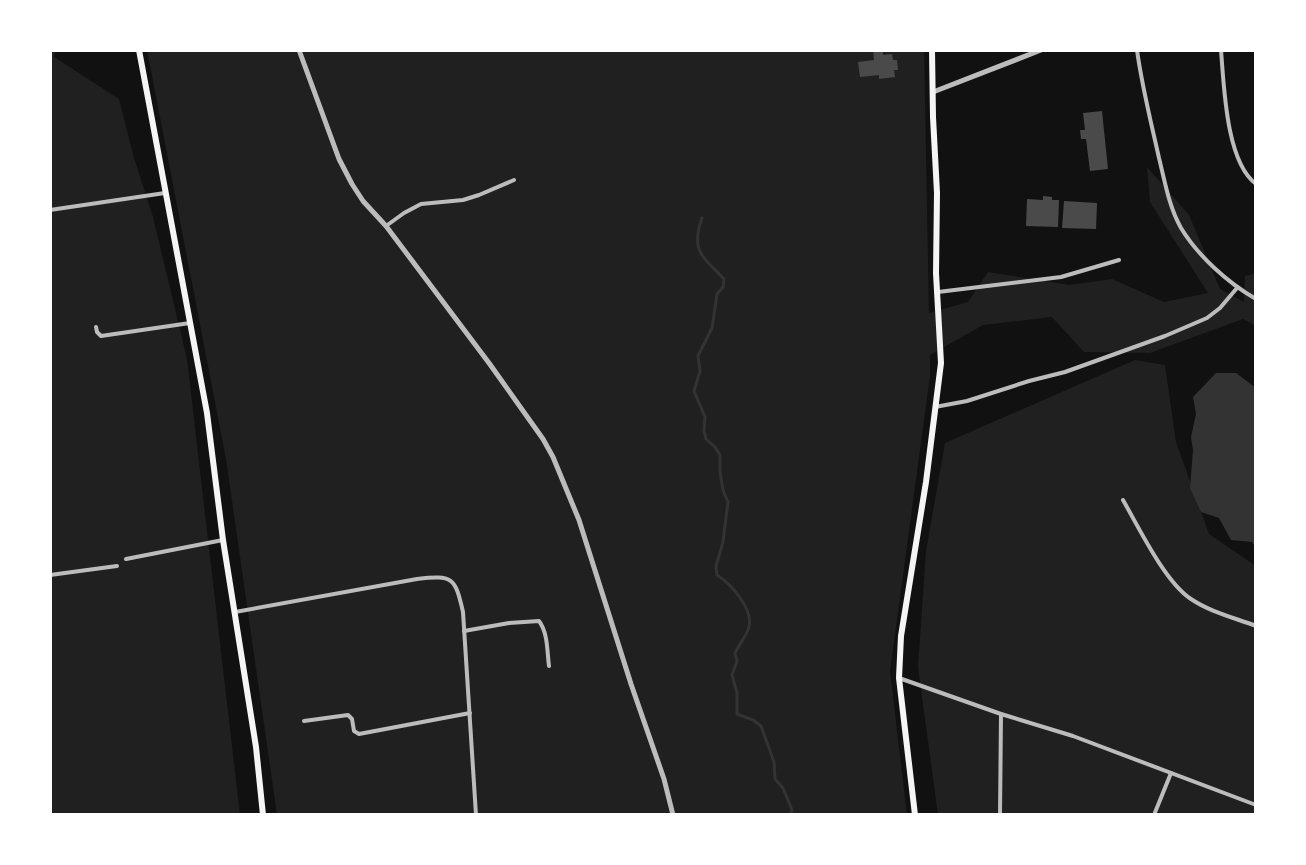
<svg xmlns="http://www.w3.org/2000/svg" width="1306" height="865" viewBox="0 0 1306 865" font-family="'Titillium Web',sans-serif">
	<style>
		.green { fill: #202020 }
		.water { fill: #333 }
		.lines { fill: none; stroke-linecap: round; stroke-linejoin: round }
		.stream { stroke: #333; stroke-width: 3 }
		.building { fill: #4a4a4a }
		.minor { stroke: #bcbcbc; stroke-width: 4 }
		.tertiary { stroke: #bcbcbc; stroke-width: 5 }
		.secondary { stroke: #f5f5f5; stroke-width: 6 }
	</style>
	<rect width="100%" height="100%" fill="#111"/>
	<g class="green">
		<polygon points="50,50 56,50 54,57 119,99 134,158 153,217 187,359 240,815 50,815"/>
		<polygon points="147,50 924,50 929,313 968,302 988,272 1069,285 1112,279 1164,302 1208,293 1150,202 1147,167 1189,215 1220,289 1244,302 1245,276 1256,273 1256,326 1243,319 1150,353 1084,352 1052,317 983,325 930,355 930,376 890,671 907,815 277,815 226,459"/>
		<polygon points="1135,360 1165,365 1176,442 1209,534 1256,566 1256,815 938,815 918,667 926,551 945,443"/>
	</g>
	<polygon class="water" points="1216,373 1236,373 1256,388 1256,548 1252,542 1231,540 1219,518 1201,512 1190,488 1193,450 1191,437 1196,414 1193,397"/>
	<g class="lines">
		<path class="stream" d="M 702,218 C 690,251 703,257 724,279 L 723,287 L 717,294 L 712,328 L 698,356 L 700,371 L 694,391 L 705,417 L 704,431 L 706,439 L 715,447 L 720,455 L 720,472 L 723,490 L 728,502 L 723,542 L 716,566 L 717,575 C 731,584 756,611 748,630 C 745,637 739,645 735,653 L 737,661 L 732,675 L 737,693 L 737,714 L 753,720 L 761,726 L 774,762 L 775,779 L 783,788 L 792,810 L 790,815"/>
	</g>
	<g class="building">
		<polygon points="873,50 883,50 883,55 892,54 893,60 897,60 898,70 894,70 895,77 879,79 879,75 860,77 858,62 874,60"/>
		<polygon points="1102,111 1108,169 1090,171 1086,139 1081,139 1080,130 1085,130 1083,113"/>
		<polygon points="1043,196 1052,197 1052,200 1059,200 1058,227 1026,226 1027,199 1043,200"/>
		<polygon points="1064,201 1097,203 1096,229 1062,228"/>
	</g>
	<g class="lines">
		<g class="minor">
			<path d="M 1137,50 C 1142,87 1151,122 1159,158 C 1165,182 1169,207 1181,228 C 1198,256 1228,283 1256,299"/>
			<path d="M 1221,50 C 1224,86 1226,162 1256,184"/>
			<polyline points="50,210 165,193"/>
			<polyline points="386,226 404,213 421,204 463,200 479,195 514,180"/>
			<polyline points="938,292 1061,277 1119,260"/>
			<polyline points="96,327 97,332 101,336 190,323"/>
			<polyline points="935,407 967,401 1029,381 1065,372 1165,336 1207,318 1220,308 1237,288"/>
			<path d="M 1123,500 C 1139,528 1165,582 1191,599 C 1210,612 1235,618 1256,626"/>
			<polyline points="126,559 223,540"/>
			<polyline points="50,575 117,566"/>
			<path d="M 235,612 L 417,579 C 453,575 455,577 463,612 L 476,815"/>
			<path d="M 464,631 L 509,623 L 539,621 C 548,633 547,651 549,666"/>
			<polyline points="899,678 1001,714 1073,736 1256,805"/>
			<polyline points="304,721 348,715 352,719 354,731 359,734 470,713"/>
			<polyline points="1000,815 1001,714"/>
			<polyline points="1154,815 1171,773"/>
		</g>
		<g class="tertiary">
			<polyline points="299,50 339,159 352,184 363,201 386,226 489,363 543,439 553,457 579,520 631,684 664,779 673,815"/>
			<polyline points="933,92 1041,50"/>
		</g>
		<g class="secondary">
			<polyline points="139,50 207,413 223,540 256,747 263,815"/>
			<polyline points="915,815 899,678 901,636 926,482 941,363 936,273 937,193 933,117 932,50"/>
		</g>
	</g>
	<rect width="1306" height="865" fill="none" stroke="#ffffff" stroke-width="104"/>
</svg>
